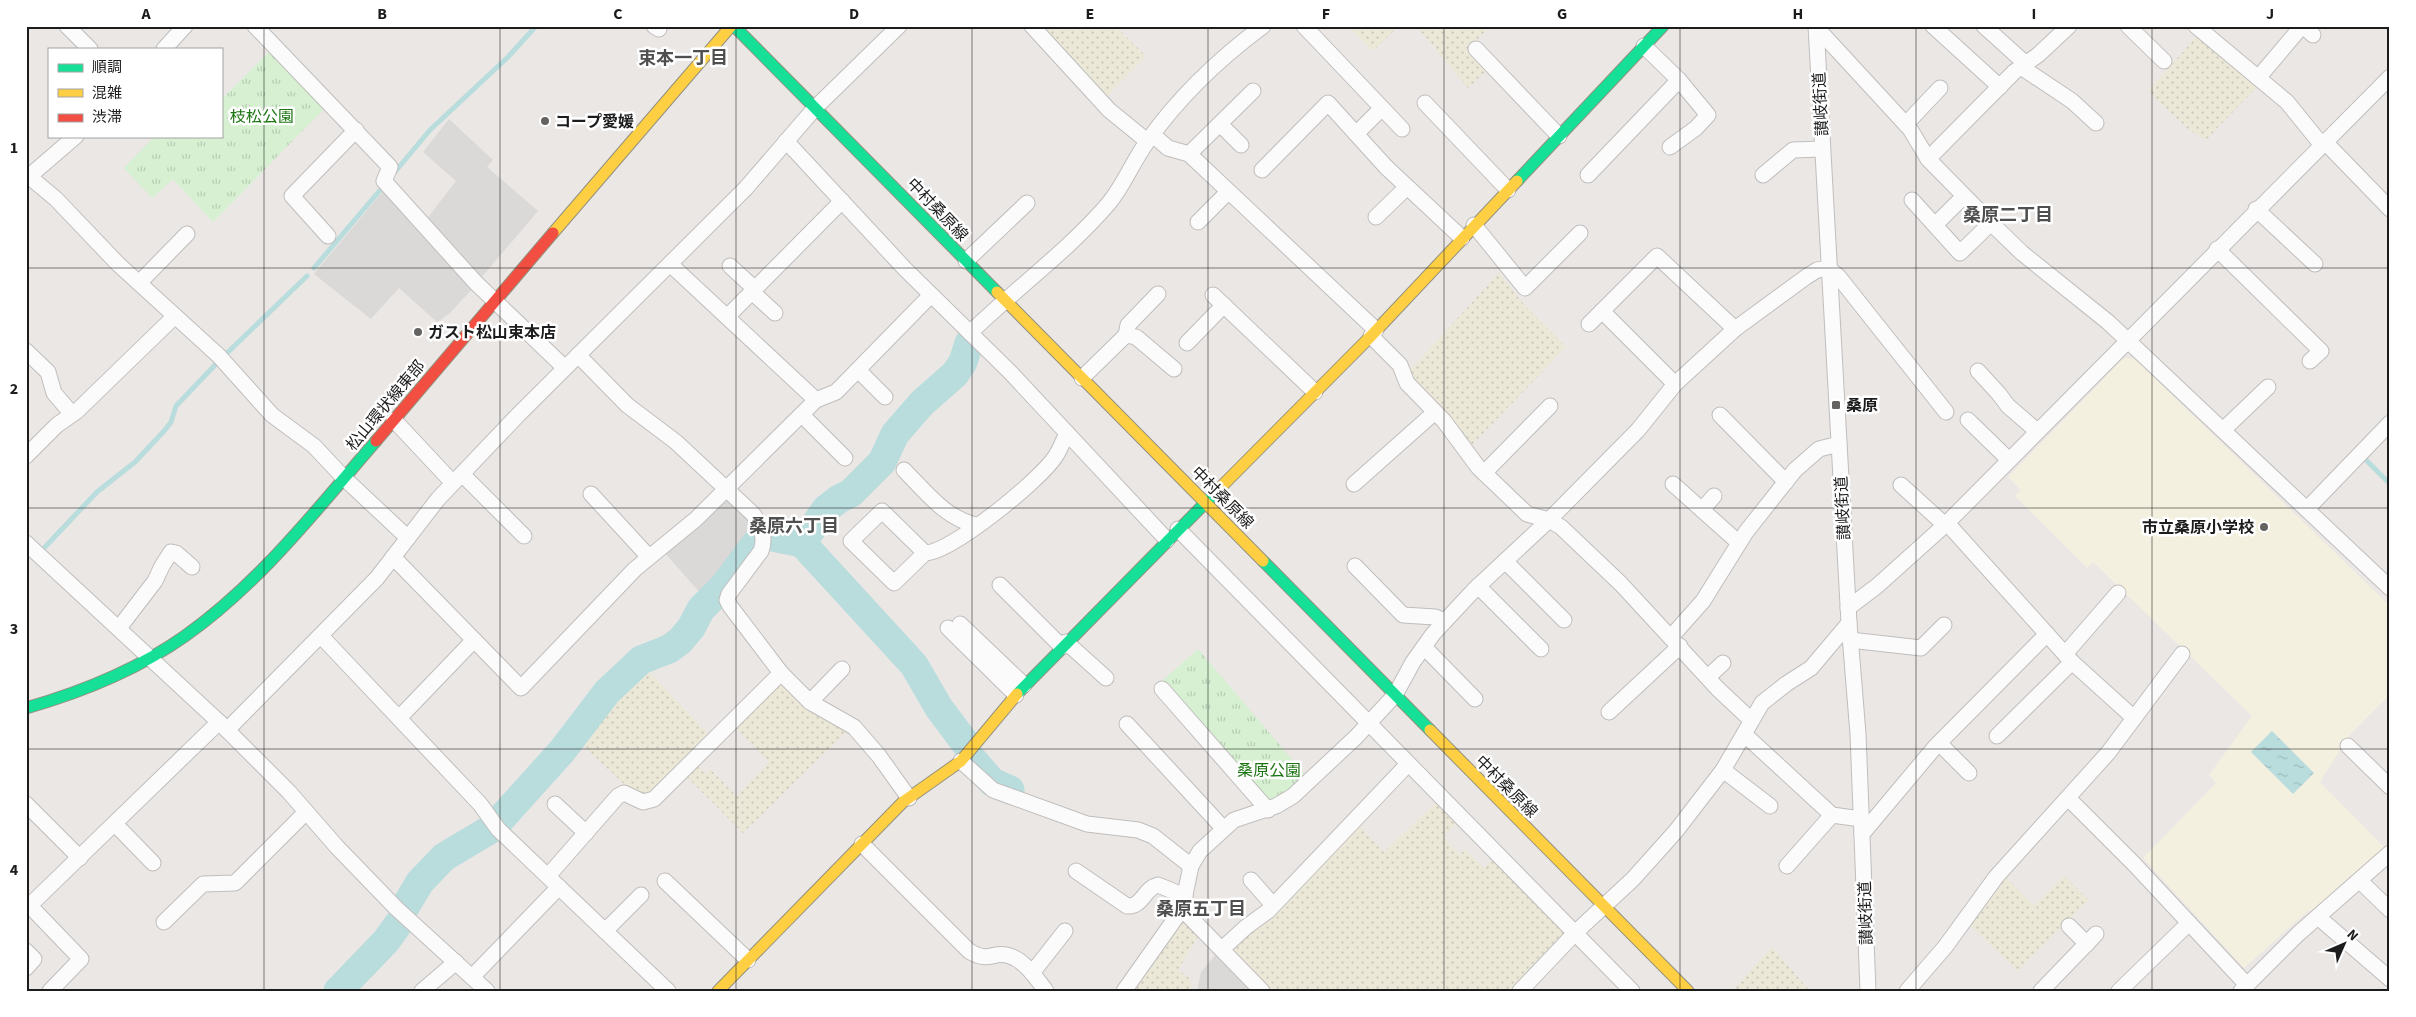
<svg xmlns="http://www.w3.org/2000/svg" width="2416" height="1017" viewBox="0 0 2416 1017" font-family="'Source Sans 3','Noto Sans JP',sans-serif">
	<style>
		.education { fill: #f4f0e0 }
		.farmland { fill: url(#farmland-dots) }
		.park { fill: url(#park-tufts) }
		.parking { fill: #dad9d8 }
		.water { fill: url(#water-ripples) }
		.lines { fill: none; stroke-linecap: round; stroke-linejoin: round }
		.stream { stroke: #b9dcdd; stroke-width: 5 }
		.river { stroke: #b9dcdd; stroke-width: 29 }
		.street-casing { stroke: #c0bebd; stroke-width: 17 }
		.fast-casing { stroke: #93917e; stroke-width: 13 }
		.slow-casing { stroke: #93917e; stroke-width: 13 }
		.jam-casing { stroke: #93917e; stroke-width: 13 }
		.street { stroke: #fcfbfb; stroke-width: 15 }
		.fast { stroke: #16e098; stroke-width: 11 }
		.slow { stroke: #ffcf43; stroke-width: 11 }
		.jam { stroke: #f24e42; stroke-width: 11 }
		.grid { fill: none; stroke: #1c1c1c; stroke-width: 1; stroke-opacity: 0.55 }
		.poi-dot { fill: #646362; stroke: #fff; stroke-width: 2 }
		.labels { text-anchor: middle; stroke-width: 5; stroke-linejoin: round; paint-order: stroke }
		.street-label { font-size: 16px; fill: #1c1c1c; stroke: #fff }
		.park-label { font-size: 16px; fill: #1b7510; stroke: #fff }
		.poi-label { font-size: 16px; font-weight: bold; fill: #1c1c1c; stroke: #fff; text-anchor: start }
		.neighbourhood-label { font-size: 18px; font-weight: bold; fill: #4f4f4f; stroke: #fff }
		.neatline { fill: none; stroke: #1c1c1c; stroke-width: 2 }
		.grid-label { font-size: 16px; text-anchor: middle; font-weight: bold; fill: #1c1c1c }
	</style>
	<defs>
		<pattern id="farmland-dots" width="8" height="8" patternUnits="userSpaceOnUse" patternTransform="scale(1.25)"><rect width="8" height="8" fill="#ebe8d8"/><path d="M2 2h.1M6 6h.1" fill="none" stroke="#c9c6b9" stroke-width="1.8" stroke-linecap="round"/></pattern>
		<pattern id="park-tufts" width="24" height="20" patternUnits="userSpaceOnUse" patternTransform="scale(1.25)"><rect width="24" height="20" fill="#d6f0d1"/><path d="M3 7l-1-3M5 7V3M7 7l1-3M15 17l-1-3M17 17v-4M19 17l1-3" fill="none" stroke="#b7cdb3"/></pattern>
		<pattern id="water-ripples" width="26" height="14" patternUnits="userSpaceOnUse" patternTransform="scale(1.25)"><rect width="26" height="14" fill="#b9dcdd"/><path d="M2 4q2-2 4 0t4 0M15 11q2-2 4 0t4 0" fill="none" stroke="#9ebcbd"/></pattern>
	</defs>
	<rect width="100%" height="100%" fill="#eae7e5"/>
	<polygon class="education" points="2124,358 2135,359 2390,606 2390,694 2349,736 2320,782 2384,847 2317,910 2308,911 2244,968 2143,858 2216,783 2209,775 2252,716 2093,562 2087,568 2015,496 2021,490 2008,477"/>
	<g class="farmland">
		<polygon points="1039,26 1115,26 1146,56 1105,98"/>
		<polygon points="1348,26 1399,26 1373,51"/>
		<polygon points="1416,26 1491,26 1467,50 1487,70 1468,88"/>
		<polygon points="2198,35 2257,87 2206,140 2188,129 2148,91"/>
		<polygon points="1499,273 1525,306 1566,347 1470,447 1445,411 1407,373"/>
		<polygon points="641,663 710,736 647,796 626,786 576,739 609,695"/>
		<polygon points="779,683 803,706 847,731 743,833 685,775 696,764 705,774 710,769 737,796 769,762 735,727"/>
		<polygon points="1438,801 1458,821 1443,837 1460,855 1465,849 1484,868 1495,858 1566,928 1564,936 1510,991 1270,991 1234,956 1232,947 1357,823 1384,852"/>
		<polygon points="2064,875 2089,900 2018,971 1968,923 2006,877 2034,906"/>
		<polygon points="1183,920 1199,935 1178,970 1191,979 1191,991 1128,991"/>
		<polygon points="1772,947 1810,991 1732,991"/>
	</g>
	<g class="park">
		<polygon points="271,50 327,106 213,222 173,179 152,198 124,168 155,136 221,136 221,93 225,96"/>
		<polygon points="1198,649 1306,776 1284,798 1267,806 1162,681"/>
	</g>
	<g class="parking">
		<polygon points="449,119 493,160 487,167 538,211 480,279 426,220 456,181 423,152"/>
		<polygon points="384,190 474,287 449,314 437,322 399,288 371,319 314,274"/>
		<polygon points="727,496 754,525 757,533 720,582 704,597 663,551"/>
		<polygon points="1217,953 1253,991 1197,991 1201,972"/>
	</g>
	<polygon class="water" points="2272,731 2314,773 2293,794 2251,752"/>
	<g class="lines">
		<g class="stream">
			<polyline points="394,173 430,130 508,57 536,26"/>
			<polyline points="314,268 381,189"/>
			<polyline points="225,355 307,276"/>
			<polyline points="2362,456 2390,484"/>
			<polyline points="45,547 97,492 135,462 165,430 171,422 176,406 215,365"/>
		</g>
		<g class="river">
			<polyline points="768,536 802,543 914,665 939,708 966,744"/>
			<polyline points="802,543 826,509 839,499 851,493 882,462 895,434 922,403 955,374 963,362 969,343"/>
			<polyline points="973,760 992,782 1010,790"/>
			<polyline points="498,822 562,751 607,692 641,660 669,649 680,641 691,628 701,609 724,586 757,542"/>
			<polyline points="405,907 420,882 444,857 491,829"/>
			<polyline points="338,991 386,941 399,923"/>
		</g>
		<g class="street-casing">
			<g id="street">
				<polyline points="67,26 90,49"/>
				<polyline points="255,26 390,167 384,181 476,283 565,368"/>
				<polyline points="654,26 659,29"/>
				<polyline points="1032,26 1109,110 1147,141"/>
				<polyline points="1304,26 1402,129"/>
				<polyline points="1816,26 1849,623 1858,734 1868,991"/>
				<polyline points="1933,26 2000,87"/>
				<polyline points="1984,26 2026,64"/>
				<polyline points="2128,26 2164,61"/>
				<polyline points="2196,26 2287,102 2321,144"/>
				<polyline points="2303,26 2313,35"/>
				<polyline points="1816,27 1910,129 1928,159 1991,223 2022,253 2108,322 2390,588"/>
				<polyline points="1644,46 1679,80 1708,115 1696,128 1670,147"/>
				<polyline points="164,49 185,26"/>
				<polyline points="1476,49 1559,136"/>
				<polyline points="2021,67 2072,101 2096,123"/>
				<polyline points="2258,78 2302,26"/>
				<polyline points="1425,103 1508,190"/>
				<polyline points="1220,124 1241,145"/>
				<polyline points="1906,124 1940,88"/>
				<polyline points="1356,134 1382,108"/>
				<polyline points="1153,135 1168,148 1189,154 1376,330"/>
				<polyline points="786,141 905,269 1010,372 1167,540"/>
				<polyline points="2324,141 2390,209"/>
				<polyline points="1189,154 1253,91"/>
				<polyline points="1928,159 2014,72 2038,55 2069,26"/>
				<polyline points="1262,170 1328,103 1386,167 1462,238"/>
				<polyline points="26,174 56,199 118,264 219,356 272,415 314,446 344,478 408,538"/>
				<polyline points="1588,175 1679,80"/>
				<polyline points="1763,175 1793,150 1822,149"/>
				<polyline points="26,179 76,136"/>
				<polyline points="1912,200 1960,253 1991,223"/>
				<polyline points="2256,209 2315,264"/>
				<polyline points="1376,217 1407,187"/>
				<polyline points="1198,222 1228,192"/>
				<polyline points="1474,225 1525,288 1580,233"/>
				<polyline points="1935,225 1964,196"/>
				<polyline points="328,236 292,196 356,130"/>
				<polyline points="2217,249 2321,351 2310,361"/>
				<polyline points="966,261 1027,203"/>
				<polyline points="670,264 816,400 836,392 931,295"/>
				<polyline points="730,266 755,289"/>
				<polyline points="139,283 187,234"/>
				<polyline points="752,292 775,313"/>
				<polyline points="1213,295 1315,392"/>
				<polyline points="1602,311 1675,384"/>
				<polyline points="727,317 842,201"/>
				<polyline points="1589,324 1657,256 1735,329"/>
				<path d="M 970,333 C 1015,289 1068,251 1109,203 C 1124,185 1133,161 1147,142 C 1178,98 1220,58 1263,26"/>
				<polyline points="1126,335 1128,325 1158,294"/>
				<polyline points="1371,336 1400,365 1407,383 1444,421 1478,467 1527,514 1549,520 1561,527 1621,584 1718,689 1751,720"/>
				<polyline points="1187,343 1224,305"/>
				<polyline points="26,351 48,372 54,393 72,414"/>
				<path d="M 578,355 L 627,405 L 676,442 L 753,514 C 761,526 766,537 761,551 L 729,594 L 727,600 L 730,606 L 781,673 L 810,702 L 854,727 L 879,756 L 909,798"/>
				<polyline points="858,370 885,397"/>
				<polyline points="1978,371 1999,394 2008,406 2037,431"/>
				<polyline points="1082,378 1126,335 1136,337 1174,369"/>
				<polyline points="802,415 845,458"/>
				<polyline points="1720,415 1786,482"/>
				<polyline points="394,420 453,483"/>
				<polyline points="1968,420 2009,460"/>
				<polyline points="2223,430 2268,387"/>
				<polyline points="26,456 57,425 77,411 175,316"/>
				<path d="M 904,470 C 926,492 945,518 976,525"/>
				<polyline points="1484,473 1550,406"/>
				<polyline points="462,474 524,536"/>
				<polyline points="1354,484 1435,412"/>
				<polyline points="1673,484 1739,543"/>
				<polyline points="1901,485 1945,525"/>
				<polyline points="591,494 649,557"/>
				<polyline points="2307,509 2390,423"/>
				<polyline points="1702,510 1714,496"/>
				<polyline points="1947,523 2072,662 2134,718"/>
				<polyline points="1178,529 1632,991"/>
				<polyline points="26,543 219,722 289,792 337,847 396,908 487,991"/>
				<path d="M 925,553 L 882,511 L 851,541 L 894,583 L 925,553 C 951,553 1040,480 1055,457 C 1060,450 1063,441 1067,433"/>
				<polyline points="393,557 521,688 635,569 696,519 816,400"/>
				<polyline points="1505,561 1564,620"/>
				<polyline points="1355,566 1403,615 1435,617 1445,621"/>
				<polyline points="1000,585 1062,647"/>
				<polyline points="1478,586 1541,649"/>
				<polyline points="1848,608 1877,586 1945,525 2390,77"/>
				<polyline points="960,624 1024,685"/>
				<polyline points="119,628 155,581 162,566 171,552 176,553 192,567"/>
				<polyline points="948,628 1016,695"/>
				<polyline points="321,636 480,804 498,829 668,991"/>
				<polyline points="1671,637 1703,601 1746,532 1795,470 1819,449 1839,444"/>
				<polyline points="1850,640 1921,648 1944,625"/>
				<polyline points="1066,642 1106,678"/>
				<polyline points="1424,647 1475,699"/>
				<polyline points="2065,654 2118,593"/>
				<polyline points="1708,677 1723,663"/>
				<polyline points="1162,689 1268,810"/>
				<polyline points="810,702 842,669"/>
				<polyline points="1609,712 1680,646"/>
				<polyline points="399,718 474,640"/>
				<polyline points="1127,724 1223,828"/>
				<polyline points="227,730 377,578 438,499 518,415 746,188 815,108 899,26"/>
				<polyline points="1744,734 1832,815 1861,819"/>
				<polyline points="1997,736 2072,662"/>
				<polyline points="1939,743 1969,773"/>
				<polyline points="2348,746 2390,787"/>
				<polyline points="961,761 993,790 1087,824 1138,830 1153,836 1191,866"/>
				<polyline points="1723,770 1770,806"/>
				<polyline points="2069,799 2135,865 2247,985"/>
				<polyline points="26,804 80,858"/>
				<polyline points="555,804 586,833"/>
				<polyline points="115,824 153,863"/>
				<polyline points="1862,834 1935,747 2047,634"/>
				<path d="M 862,844 L 969,951 C 990,964 993,950 1010,956 C 1025,961 1037,979 1046,991"/>
				<polyline points="1787,866 1832,815"/>
				<path d="M 1076,871 L 1127,906 C 1143,907 1144,888 1158,885 L 1185,896"/>
				<polyline points="548,876 618,796 624,793 643,802 654,799 781,673"/>
				<polyline points="1251,880 1273,905"/>
				<polyline points="665,881 748,960"/>
				<polyline points="2360,881 2390,910"/>
				<polyline points="30,906 81,959 50,991"/>
				<polyline points="26,909 219,722"/>
				<polyline points="1182,909 1262,991"/>
				<polyline points="2318,917 2390,979"/>
				<polyline points="164,922 203,884 235,883 306,812"/>
				<polyline points="2069,926 2087,944"/>
				<polyline points="605,931 641,895"/>
				<polyline points="1222,949 1246,927 1268,911 1408,764"/>
				<polyline points="26,951 34,959 26,968"/>
				<polyline points="1032,973 1065,931"/>
				<polyline points="472,977 559,887"/>
				<polyline points="422,991 456,962"/>
				<polyline points="1124,991 1182,909 1191,866 1200,851 1234,820 1276,806 1293,796 1356,737 1395,695 1413,662 1433,634 1474,590 1549,520 1638,430 1675,384 1735,329 1806,277 1817,270 1828,268 1838,276 1946,412"/>
				<polyline points="1520,991 1576,932 1633,879 1676,831 1723,770 1762,703 1786,684 1811,668 1849,623"/>
				<polyline points="1907,991 1945,947 1996,877 2108,753 2182,654"/>
				<polyline points="2041,991 2096,934"/>
				<polyline points="2119,991 2189,923"/>
				<polyline points="2241,991 2298,934 2390,853"/>
			</g>
		</g>
		<g class="fast-casing">
			<g id="fast">
				<polyline points="734,26 997,292"/>
				<polyline points="1517,181 1663,26"/>
				<polyline points="1263,561 1430,730"/>
				<polyline points="1017,694 1216,492"/>
				<path d="M 26,708 C 82,692 137,670 185,636 C 259,584 317,509 376,441"/>
			</g>
		</g>
		<g class="slow-casing">
			<g id="slow">
				<polyline points="553,233 731,26"/>
				<polyline points="997,292 1263,561"/>
				<polyline points="1216,492 1371,336 1517,181"/>
				<polyline points="1430,730 1688,991"/>
				<polyline points="718,991 903,802 961,761 1017,694"/>
			</g>
		</g>
		<g class="jam-casing">
			<polyline id="jam" points="376,441 553,233"/>
		</g>
		<use href="#street" class="street"/>
		<use href="#fast" class="fast"/>
		<use href="#slow" class="slow"/>
		<use href="#jam" class="jam"/>
	</g>
	<path class="grid" d="M 264,26 L 264,991M 500,26 L 500,991M 736,26 L 736,991M 972,26 L 972,991M 1208,26 L 1208,991M 1444,26 L 1444,991M 1680,26 L 1680,991M 1916,26 L 1916,991M 2152,26 L 2152,991M 26,268 L 2390,268M 26,508 L 2390,508M 26,749 L 2390,749"/>
	<g class="poi-dot">
		<circle cx="545" cy="121" r="5"/>
		<circle cx="418" cy="332" r="5"/>
		<rect x="1831" y="400" width="10" height="10" rx="2.5"/>
		<circle cx="2264" cy="527" r="5"/>
	</g>
	<g class="labels">
		<g class="street-label">
			<text transform="translate(1820 104) rotate(-93)" y="6">讃岐街道</text>
			<text transform="translate(938 209) rotate(46)" y="6">中村桑原線</text>
			<text transform="translate(385 405) rotate(-50)" y="6">松山環状線東部</text>
			<text transform="translate(1223 497) rotate(45)" y="6">中村桑原線</text>
			<text transform="translate(1842 508) rotate(-93)" y="6">讃岐街道</text>
			<text transform="translate(1507 786) rotate(45)" y="6">中村桑原線</text>
			<text transform="translate(1865 913) rotate(-92)" y="6">讃岐街道</text>
		</g>
		<g class="park-label">
			<text x="262" y="122">枝松公園</text>
			<text x="1269" y="776">桑原公園</text>
		</g>
		<g class="poi-label">
			<text x="555" y="127">コープ愛媛</text>
			<text x="428" y="338">ガスト松山束本店</text>
			<text x="1846" y="411">桑原</text>
			<text x="2254" y="533" text-anchor="end">市立桑原小学校</text>
		</g>
		<g class="neighbourhood-label">
			<text x="683" y="64">束本一丁目</text>
			<text x="2008" y="221">桑原二丁目</text>
			<text x="794" y="532">桑原六丁目</text>
			<text x="1201" y="915">桑原五丁目</text>
		</g>
	</g>
	<rect width="2416" height="1017" fill="none" stroke="#ffffff" stroke-width="55"/>
	<rect x="48" y="48" width="175" height="90" fill="#ffffff" stroke="#a4a4a4"/>
	<rect x="58" y="64" width="25" height="8" fill="#16e098" stroke="#a4a4a4"/>
	<text x="92" y="72" font-size="15" fill="#1c1c1c">順調</text>
	<rect x="58" y="89" width="25" height="8" fill="#ffcf43" stroke="#a4a4a4"/>
	<text x="92" y="98" font-size="15" fill="#1c1c1c">混雑</text>
	<rect x="58" y="114" width="25" height="8" fill="#f24e42" stroke="#a4a4a4"/>
	<text x="92" y="122" font-size="15" fill="#1c1c1c">渋滞</text>
	<g transform="translate(2344 944) rotate(45)" stroke="#ffffff" stroke-width="4" paint-order="stroke">
	<path d="M0-4L9 19L0 12L-9 19Z" fill="#1c1c1c"/>
	<text y="-8" font-size="14" font-weight="bold" text-anchor="middle" fill="#1c1c1c">N</text>
	</g>
	<rect x="28" y="28" width="2360" height="962" class="neatline"/>
	<g class="grid-label">
		<text x="146" y="19">A</text>
		<text x="382" y="19">B</text>
		<text x="618" y="19">C</text>
		<text x="854" y="19">D</text>
		<text x="1090" y="19">E</text>
		<text x="1326" y="19">F</text>
		<text x="1562" y="19">G</text>
		<text x="1798" y="19">H</text>
		<text x="2034" y="19">I</text>
		<text x="2270" y="19">J</text>
		<text x="14" y="153">1</text>
		<text x="14" y="394">2</text>
		<text x="14" y="634">3</text>
		<text x="14" y="875">4</text>
	</g>
</svg>
